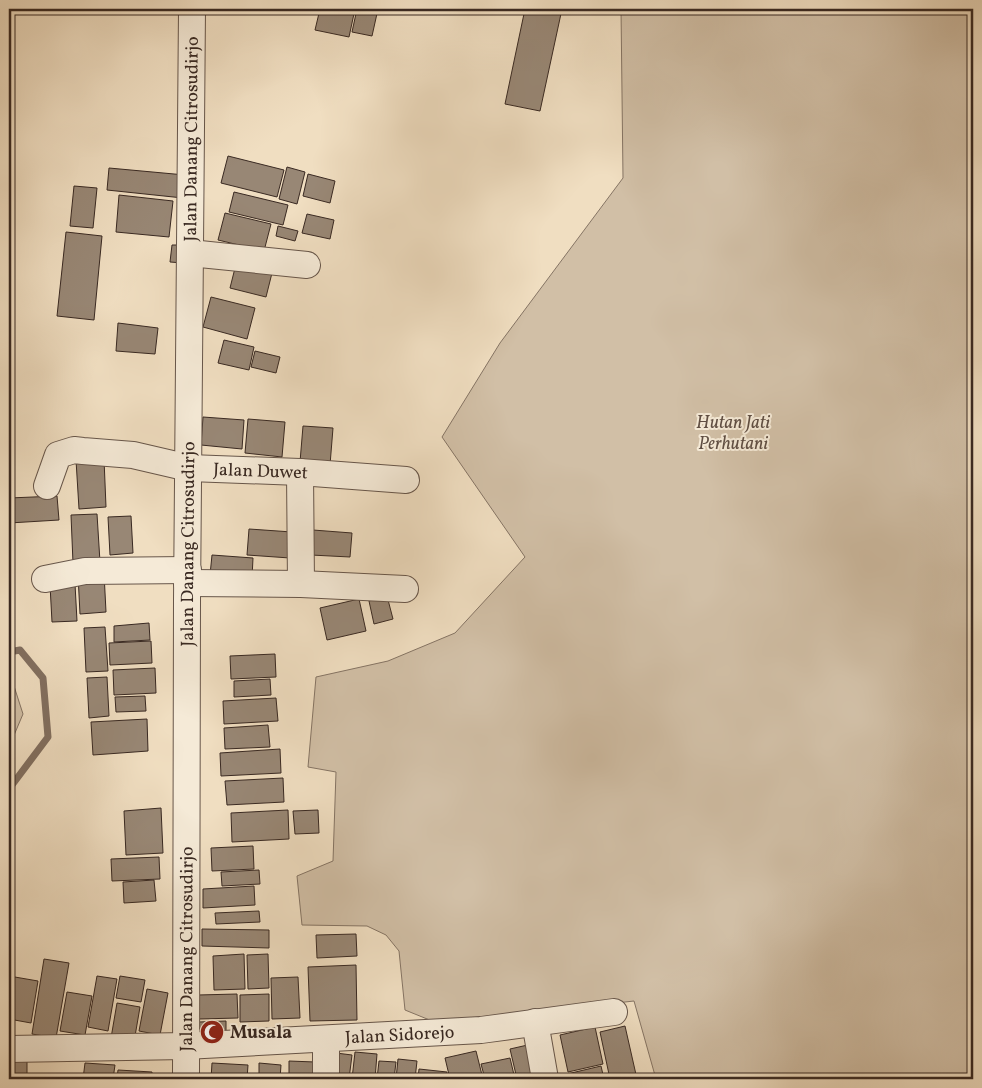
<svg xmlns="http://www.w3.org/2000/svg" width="982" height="1088" viewBox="0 0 982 1088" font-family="Vollkorn,serif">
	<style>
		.green { fill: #d1bfa6; stroke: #857464 }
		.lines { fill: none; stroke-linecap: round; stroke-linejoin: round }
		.stream { stroke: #827061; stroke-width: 7 }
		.building { fill: #988775; stroke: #392922 }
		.minor-casing { stroke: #67564a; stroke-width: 28 }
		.minor { stroke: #f5ead7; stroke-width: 26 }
		.labels { text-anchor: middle; stroke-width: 4; stroke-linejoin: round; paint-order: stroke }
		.street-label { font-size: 18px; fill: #392922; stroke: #f5ead7 }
		.park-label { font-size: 18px; font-style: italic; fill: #5f4e43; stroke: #f5ead7 }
		.poi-label { font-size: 18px; font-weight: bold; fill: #392922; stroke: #f5ead7; text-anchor: start }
	</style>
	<rect width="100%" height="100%" fill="#f0dec1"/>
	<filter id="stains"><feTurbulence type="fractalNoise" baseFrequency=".004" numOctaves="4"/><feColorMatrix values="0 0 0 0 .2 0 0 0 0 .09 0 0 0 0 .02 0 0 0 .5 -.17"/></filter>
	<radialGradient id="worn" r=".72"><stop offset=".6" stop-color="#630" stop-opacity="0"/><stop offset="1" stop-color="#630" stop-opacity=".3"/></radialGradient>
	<g class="green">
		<polygon points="621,9 973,9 973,1079 656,1079 634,1001 437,1023 405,1010 399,951 386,935 367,926 302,925 297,876 333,861 336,772 308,767 316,677 388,661 455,633 525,557 442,437 500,343 623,178"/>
		<polygon points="9,682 13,683 23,714 9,747"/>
	</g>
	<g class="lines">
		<polyline class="stream" points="9,652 20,650 43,678 48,737 9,789"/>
	</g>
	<g class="building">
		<polygon points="320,9 355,9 349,37 315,30"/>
		<polygon points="357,9 378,9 372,36 352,32"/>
		<polygon points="525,9 562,9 540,111 505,104"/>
		<polygon points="228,156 284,170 277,197 221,183"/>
		<polygon points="287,167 305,172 297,204 279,199"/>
		<polygon points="109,168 185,175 183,198 107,190"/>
		<polygon points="308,174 335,181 330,203 303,196"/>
		<polygon points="74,186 97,188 93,228 70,226"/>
		<polygon points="234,192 288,205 283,225 229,212"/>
		<polygon points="119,195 173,201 169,237 116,232"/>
		<polygon points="225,213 271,224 264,251 218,240"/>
		<polygon points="307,214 334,220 330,239 302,233"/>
		<polygon points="278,226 298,231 295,241 276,236"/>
		<polygon points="66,232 102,236 94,320 57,316"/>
		<polygon points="172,245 184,245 183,263 170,262"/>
		<polygon points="237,260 273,269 266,297 230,288"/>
		<polygon points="211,297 255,308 247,339 203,327"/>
		<polygon points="118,323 158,328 155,354 116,351"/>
		<polygon points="224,340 254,347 249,370 218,363"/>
		<polygon points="255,351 280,357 276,373 251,367"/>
		<polygon points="203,417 244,420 242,449 201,445"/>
		<polygon points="248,419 285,422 282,457 245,453"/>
		<polygon points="303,426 333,428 330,465 300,462"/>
		<polygon points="104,459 106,507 79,509 76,460"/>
		<polygon points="57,496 59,520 9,523 9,498"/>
		<polygon points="97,514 100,562 73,563 71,515"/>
		<polygon points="131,516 133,553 110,555 108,517"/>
		<polygon points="249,529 292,532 290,558 247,555"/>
		<polygon points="313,530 352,533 350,557 311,555"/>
		<polygon points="212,555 253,558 252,578 210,575"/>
		<polygon points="104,573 106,612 80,614 78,575"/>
		<polygon points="75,584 77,621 52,622 50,585"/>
		<polygon points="387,596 393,619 374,624 369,601"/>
		<polygon points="359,599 366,631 327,640 320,608"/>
		<polygon points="149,623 150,640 114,642 114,626"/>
		<polygon points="105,627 108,671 86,672 84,628"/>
		<polygon points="151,641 152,663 110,665 109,643"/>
		<polygon points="275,654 276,677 231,679 230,656"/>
		<polygon points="155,668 156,693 114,695 113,670"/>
		<polygon points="107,677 109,716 89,718 87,678"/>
		<polygon points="270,679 271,695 234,697 234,681"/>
		<polygon points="145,696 146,711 116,712 115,697"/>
		<polygon points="276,698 278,721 224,724 223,701"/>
		<polygon points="147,719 148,751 93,755 91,722"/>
		<polygon points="268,725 270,747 225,749 224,728"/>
		<polygon points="280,749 281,773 221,776 220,753"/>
		<polygon points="283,778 284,802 227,805 225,781"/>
		<polygon points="161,808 163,853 126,855 124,811"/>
		<polygon points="288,810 289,839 232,842 231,813"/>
		<polygon points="318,810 319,833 295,834 293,811"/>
		<polygon points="253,846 254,869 212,871 211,848"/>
		<polygon points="159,857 160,879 112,881 111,859"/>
		<polygon points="259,870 260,884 222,886 221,872"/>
		<polygon points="154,880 156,901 124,903 123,882"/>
		<polygon points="254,886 255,905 203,908 203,889"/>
		<polygon points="259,911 260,922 216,924 215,913"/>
		<polygon points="202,929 269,930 269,948 202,946"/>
		<polygon points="356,934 357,956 317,958 316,935"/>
		<polygon points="244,954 245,989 214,990 213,956"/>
		<polygon points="268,954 269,988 248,989 247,955"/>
		<polygon points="44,959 69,963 56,1038 32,1034"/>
		<polygon points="356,965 357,1020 310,1021 308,967"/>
		<polygon points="9,976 38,981 31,1023 9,1019"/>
		<polygon points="97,976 117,979 108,1031 88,1027"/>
		<polygon points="120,976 145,980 141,1002 116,998"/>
		<polygon points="298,977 300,1018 272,1019 271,978"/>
		<polygon points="147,989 168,993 160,1035 139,1031"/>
		<polygon points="67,992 92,996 85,1035 60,1031"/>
		<polygon points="237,994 238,1018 199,1019 198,995"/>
		<polygon points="269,994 269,1021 240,1022 240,995"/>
		<polygon points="117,1003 140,1007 134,1042 111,1038"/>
		<polygon points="226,1021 226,1041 199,1042 199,1022"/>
		<polygon points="625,1026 637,1079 610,1079 600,1032"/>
		<polygon points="595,1027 603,1064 568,1072 560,1035"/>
		<polygon points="532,1044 540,1079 517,1079 510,1049"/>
		<polygon points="476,1051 483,1079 450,1079 445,1058"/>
		<polygon points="355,1052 377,1054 375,1079 352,1079"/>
		<polygon points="336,1053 352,1055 349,1079 333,1079"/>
		<polygon points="510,1058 515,1079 485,1079 481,1064"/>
		<polygon points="398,1059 417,1061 415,1079 396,1079"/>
		<rect x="9" y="1061" width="18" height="18"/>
		<polygon points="289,1061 315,1062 314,1079 289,1079"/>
		<polygon points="379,1061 396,1062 394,1079 377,1079"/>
		<polygon points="85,1063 115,1065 113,1079 83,1079"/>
		<polygon points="212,1063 248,1065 247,1079 211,1079"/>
		<polygon points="259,1063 281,1065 280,1079 259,1079"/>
		<polygon points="601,1066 604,1079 569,1079 567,1074"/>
		<polygon points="419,1069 447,1072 446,1079 418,1079"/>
		<polygon points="118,1070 152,1072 152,1079 117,1079"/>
	</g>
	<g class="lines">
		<g class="minor-casing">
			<g id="minor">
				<polyline points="190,253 307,265"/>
				<polyline points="300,472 301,584"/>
				<path id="s1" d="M 47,486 L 58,455 L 74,450 L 83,451 L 133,455 L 189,468 L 300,472 L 406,480"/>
				<polyline points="45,579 85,571 188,570"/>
				<polyline points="187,583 301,584 405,589"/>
				<polyline points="535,1022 545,1079"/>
				<path id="s2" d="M 9,1049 L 185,1046 L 481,1030 L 614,1012"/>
				<path id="s3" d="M 186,1079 L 187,600 L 192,9"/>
				<polyline points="326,1079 326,1039"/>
			</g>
		</g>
		<use href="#minor" class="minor"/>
	</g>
	<defs>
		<g id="mosque-disc" transform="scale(1.25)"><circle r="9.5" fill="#8f2418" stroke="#f5ead7"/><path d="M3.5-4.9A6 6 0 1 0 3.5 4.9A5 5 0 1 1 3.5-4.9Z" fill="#fff"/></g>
	</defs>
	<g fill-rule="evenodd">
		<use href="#mosque-disc" x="212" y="1032"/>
	</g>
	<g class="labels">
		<g class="street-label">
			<text dy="6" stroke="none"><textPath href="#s3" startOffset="940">Jalan Danang Citrosudirjo</textPath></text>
			<text dy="6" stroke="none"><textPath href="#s1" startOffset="238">Jalan Duwet</textPath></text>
			<text dy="6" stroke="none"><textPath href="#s3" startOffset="535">Jalan Danang Citrosudirjo</textPath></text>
			<text dy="6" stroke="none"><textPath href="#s3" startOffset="130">Jalan Danang Citrosudirjo</textPath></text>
			<text dy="6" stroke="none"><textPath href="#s2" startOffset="391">Jalan Sidorejo</textPath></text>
		</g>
		<g class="park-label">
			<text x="733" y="428">Hutan Jati<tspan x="733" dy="21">Perhutani</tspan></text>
		</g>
		<g class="poi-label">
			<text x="230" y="1038">Musala</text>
		</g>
	</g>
	<rect width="982" height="1088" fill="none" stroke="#f0dec1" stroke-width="30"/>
	<rect x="10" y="10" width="962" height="1068" fill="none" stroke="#392922" stroke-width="2.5"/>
	<rect x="15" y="15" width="952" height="1058" fill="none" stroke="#392922"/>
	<rect width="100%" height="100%" filter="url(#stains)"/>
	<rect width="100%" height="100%" fill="url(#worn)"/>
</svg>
